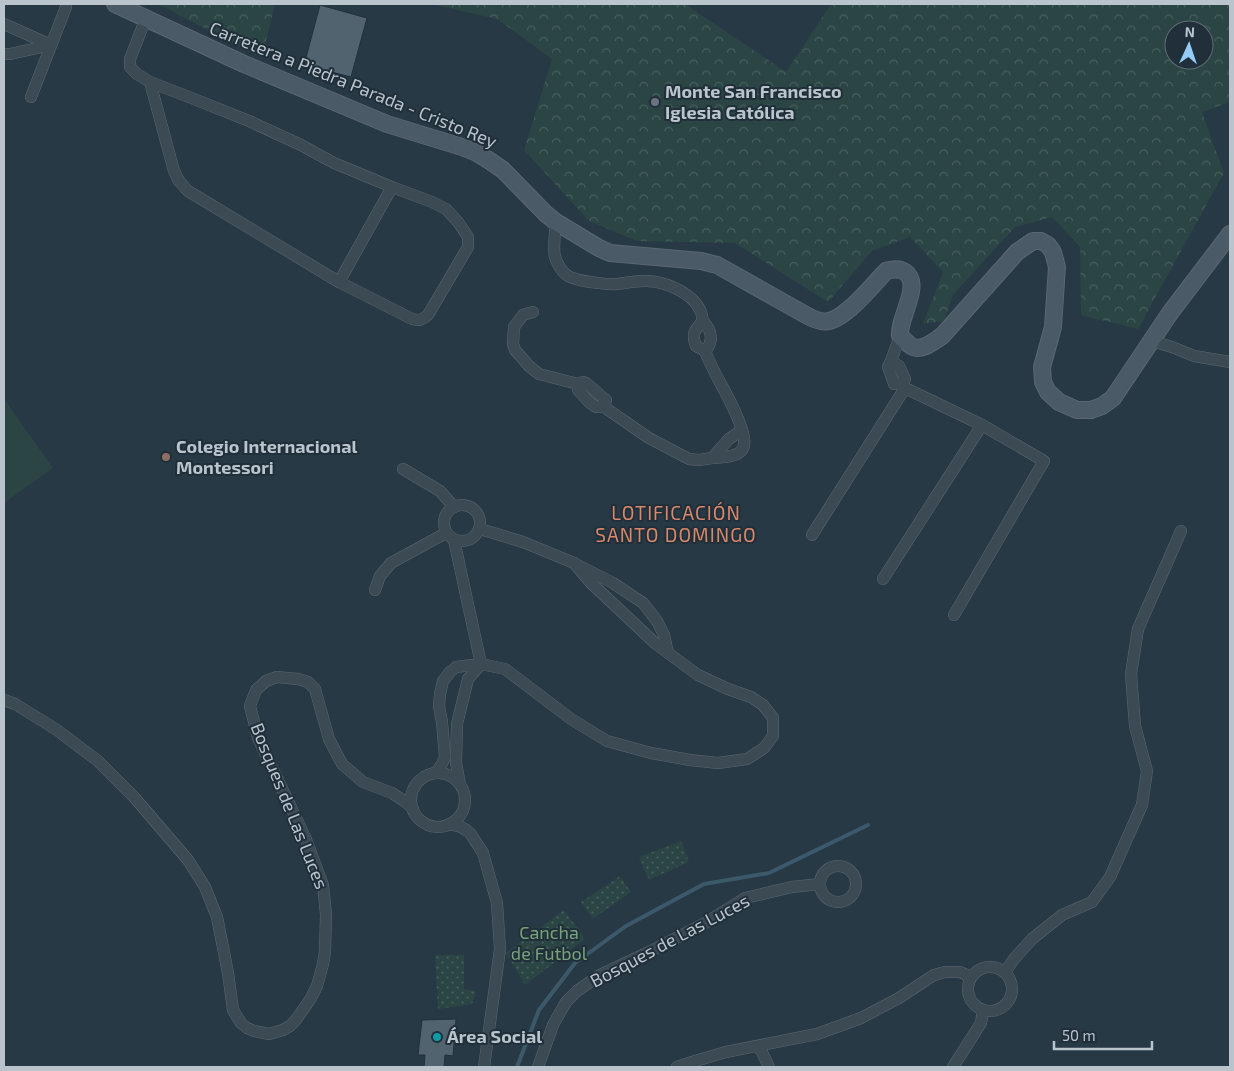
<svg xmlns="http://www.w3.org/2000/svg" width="1234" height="1071" viewBox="0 0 1234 1071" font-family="'Exo 2',sans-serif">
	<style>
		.forest { fill: url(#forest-crowns); fill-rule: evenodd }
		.park { fill: url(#park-dots) }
		.pitch { fill: #2a4544 }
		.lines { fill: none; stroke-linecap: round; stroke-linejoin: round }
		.stream { stroke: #3c586b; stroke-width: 4 }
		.building { fill: #50636f; stroke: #22313b }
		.street-casing { stroke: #5b6771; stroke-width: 12 }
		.secondary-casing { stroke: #5b6771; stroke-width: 18 }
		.street { stroke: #3c4a54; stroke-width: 11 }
		.secondary { stroke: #4a5a67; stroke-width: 16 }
		.worship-dot { fill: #6b7280; stroke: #202f39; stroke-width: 2 }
		.education-dot { fill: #8d6e63; stroke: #202f39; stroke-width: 2 }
		.culture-dot { fill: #0f9aa8; stroke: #202f39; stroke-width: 2 }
		.labels { text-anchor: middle; stroke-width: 4; stroke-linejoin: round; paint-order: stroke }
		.street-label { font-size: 18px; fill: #bac4cd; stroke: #202f39 }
		.poi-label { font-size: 18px; font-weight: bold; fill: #bac4cd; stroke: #202f39; text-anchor: start }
		.park-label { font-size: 18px; fill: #78a37a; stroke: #202f39 }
		.neighbourhood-label { font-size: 19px; letter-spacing: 1px; fill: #d7876a; stroke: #202f39 }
	</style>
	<defs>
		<pattern id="forest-crowns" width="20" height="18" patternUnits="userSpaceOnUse" patternTransform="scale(1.25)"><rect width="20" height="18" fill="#2a4544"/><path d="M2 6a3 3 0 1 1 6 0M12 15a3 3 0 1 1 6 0" fill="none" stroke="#475e5e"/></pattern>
		<pattern id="park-dots" width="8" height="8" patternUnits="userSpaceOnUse" patternTransform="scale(1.25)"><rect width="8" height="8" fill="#2a4544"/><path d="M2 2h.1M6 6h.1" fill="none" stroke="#475e5e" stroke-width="1.8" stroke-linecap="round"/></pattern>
	</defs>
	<rect width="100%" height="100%" fill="#273944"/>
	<g class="forest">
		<polygon points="158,4 275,4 262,58"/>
		<path d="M 431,4 L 685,4 L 786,72 L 831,4 L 1230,4 L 1230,102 L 1202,112 L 1224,173 L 1138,329 L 1081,315 L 1080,247 L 1052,217 L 1015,227 L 953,295 L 944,321 L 923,324 L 943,272 L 910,237 L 872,251 L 828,302 L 735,243 L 637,241 L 589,221 L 524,150 L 552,59 L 497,19 ZM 1174,30 L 1204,30 L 1204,60 L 1174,60 Z"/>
	</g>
	<g class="park">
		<polygon points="681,841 689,862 649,880 639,857"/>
		<polygon points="620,876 631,892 593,919 581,902"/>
		<polygon points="564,910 585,939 525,985 506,953"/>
		<polygon points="435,955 464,955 464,989 476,991 472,1004 438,1009"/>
	</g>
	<polygon class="pitch" points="4,399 53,468 4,503"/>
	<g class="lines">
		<polyline class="stream" points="517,1067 539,1010 575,963 626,926 704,884 769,873 868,825"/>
	</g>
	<g class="building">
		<polygon points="320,5 367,18 351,77 304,65"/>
		<polygon points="456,1019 453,1056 445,1055 444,1067 424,1067 425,1055 418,1055 422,1020"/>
	</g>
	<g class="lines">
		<g class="street-casing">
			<g id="street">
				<path d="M 146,18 L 130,59 L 130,67 L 137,74 L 150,82 L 194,99 L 249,121 L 301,145 L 334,163 L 392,187 L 432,202 L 446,209 L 458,222 L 468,237 L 468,247 L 428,315 C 422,320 419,321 412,319 L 339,282 L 188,191 L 179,181 L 174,171 L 150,82"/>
				<polyline points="4,24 51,45"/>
				<polyline points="4,54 10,54 51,45"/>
				<polyline points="31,97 66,7"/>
				<path d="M 556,222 C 555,231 553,249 555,257 C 562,277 571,279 590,282 C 599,283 608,285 617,284 C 626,283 635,281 644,281 C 662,280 692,292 700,310 C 702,313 702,317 703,321"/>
				<polyline points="339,282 392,187"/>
				<polyline points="533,312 523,315 514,327 513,344 515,350 529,366 539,374 578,384 583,382 586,383 606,400 604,407 596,407 589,402 578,390 578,384"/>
				<path d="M 703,321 C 712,330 714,342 705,351 L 696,346 C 691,333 695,330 703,321 Z"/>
				<polyline points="900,336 891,361 888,367 894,384 902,384"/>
				<polyline points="1151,341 1172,347 1194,356 1230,362"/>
				<path d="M 705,351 C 715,378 734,402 742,430"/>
				<polyline points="891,361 899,366 905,379 902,384 905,388 982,425 1044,461 954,615"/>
				<polyline points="604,407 649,438 689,459 699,460 712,458"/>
				<path d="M 742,430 C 751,456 733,457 712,458 L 729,439 Z"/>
				<polyline points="403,469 440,491 454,507"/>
				<circle cx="462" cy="523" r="18"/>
				<polyline points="480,529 523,542 574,563 613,583 643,603 657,621 664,635 668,653"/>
				<polyline points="812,535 905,388"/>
				<polyline points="454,540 481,664"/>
				<polyline points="883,579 982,425"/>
				<polyline points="375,590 380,576 391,563 446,533"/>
				<polyline points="4,700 15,704 57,730 98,761 134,797 188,860 205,887 217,917 228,973 233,1010 241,1023 247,1028 254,1031 269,1034 283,1030 290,1026 295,1021 303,1010 311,998 317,986 323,964 325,952 326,914 323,885 305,837 258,738 250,706 256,690 266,681 277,677 298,679 308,682 315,689 329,739 342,764 363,782 392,793 407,803 413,809"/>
				<polyline points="436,773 442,764 445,757 442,722 439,706 440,694 443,681 450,672 456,667 481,664 505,669 571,719 607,741 651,753 690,760 718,763 747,759 764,748 773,736 773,718 763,705 751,697 728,689 698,675 656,644 591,583 574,563"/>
				<circle cx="438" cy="800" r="27"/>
				<polyline points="460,784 456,763 457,724 468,679 481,664"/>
				<polyline points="449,824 461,827 466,830 470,833 483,853 497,903 500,949 484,1067"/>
				<circle cx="838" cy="884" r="18"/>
				<circle cx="990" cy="989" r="22"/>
				<polyline points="1005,972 1014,959 1032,939 1062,915 1092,902 1110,877 1142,805 1147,771 1135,726 1131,674 1138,629 1181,531"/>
				<polyline points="759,1046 769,1067"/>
				<polyline points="538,1067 553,1025 566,1002 577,991 600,975 649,952 705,923 745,898 792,887 820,884"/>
				<polyline points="677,1067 695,1061 726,1052 817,1034 861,1018 899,998 934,975 945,972 960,972 971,977"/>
				<polyline points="953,1067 981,1023 983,1010"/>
			</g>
		</g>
		<g class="secondary-casing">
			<path id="secondary" d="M 115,4 L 244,64 L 387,124 L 462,147 L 477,153 L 490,161 L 503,170 L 546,214 L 556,222 L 599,248 L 610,253 L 701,261 L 717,265 L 806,315 C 813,319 821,323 829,321 C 847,317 873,285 886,271 C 893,269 899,268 905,272 C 923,284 898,318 900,336 C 904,339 908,345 913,347 C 923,351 934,341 942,336 L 1017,252 L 1033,241 L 1041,241 L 1048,245 L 1053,252 L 1057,267 L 1053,327 L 1042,367 L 1043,382 L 1048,392 L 1059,402 L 1077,410 L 1091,410 L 1102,406 L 1113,398 L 1170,313 L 1230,234"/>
		</g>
		<use href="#street" class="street"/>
		<use href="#secondary" class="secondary"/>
	</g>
	<circle class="worship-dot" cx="655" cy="102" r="5"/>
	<circle class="education-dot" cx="166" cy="457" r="5"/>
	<circle class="culture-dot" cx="437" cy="1037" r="5"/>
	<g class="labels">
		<g class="street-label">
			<text transform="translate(353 85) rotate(22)" y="6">Carretera a Piedra Parada - Cristo Rey</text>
			<text transform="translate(289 806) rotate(68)" y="6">Bosques de Las Luces</text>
			<text transform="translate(670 941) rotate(-28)" y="6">Bosques de Las Luces</text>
		</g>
		<g class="poi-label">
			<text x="665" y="98">Monte San Francisco<tspan x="665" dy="21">Iglesia Católica</tspan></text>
			<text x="176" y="453">Colegio Internacional<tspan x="176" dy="21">Montessori</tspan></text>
			<text x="447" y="1043">Área Social</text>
		</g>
		<g class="park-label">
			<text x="549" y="939">Cancha<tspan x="549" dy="21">de Futbol</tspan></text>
		</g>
		<g class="neighbourhood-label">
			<text x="676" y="520">LOTIFICACIÓN<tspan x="676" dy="22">SANTO DOMINGO</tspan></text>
		</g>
	</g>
	<rect width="1234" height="1071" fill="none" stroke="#bac4cd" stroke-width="10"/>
	<g transform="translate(1189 45) rotate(3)"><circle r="24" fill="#202f39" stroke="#5e6b74"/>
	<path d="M0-4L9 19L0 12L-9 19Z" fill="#93ccf9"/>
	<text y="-8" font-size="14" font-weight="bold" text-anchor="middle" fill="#bac4cd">N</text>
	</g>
	<path d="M1054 1041v8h98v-8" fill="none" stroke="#bac4cd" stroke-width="2.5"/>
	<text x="1062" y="1041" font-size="15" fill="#bac4cd" stroke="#202f39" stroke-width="4" paint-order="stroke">50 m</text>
</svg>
